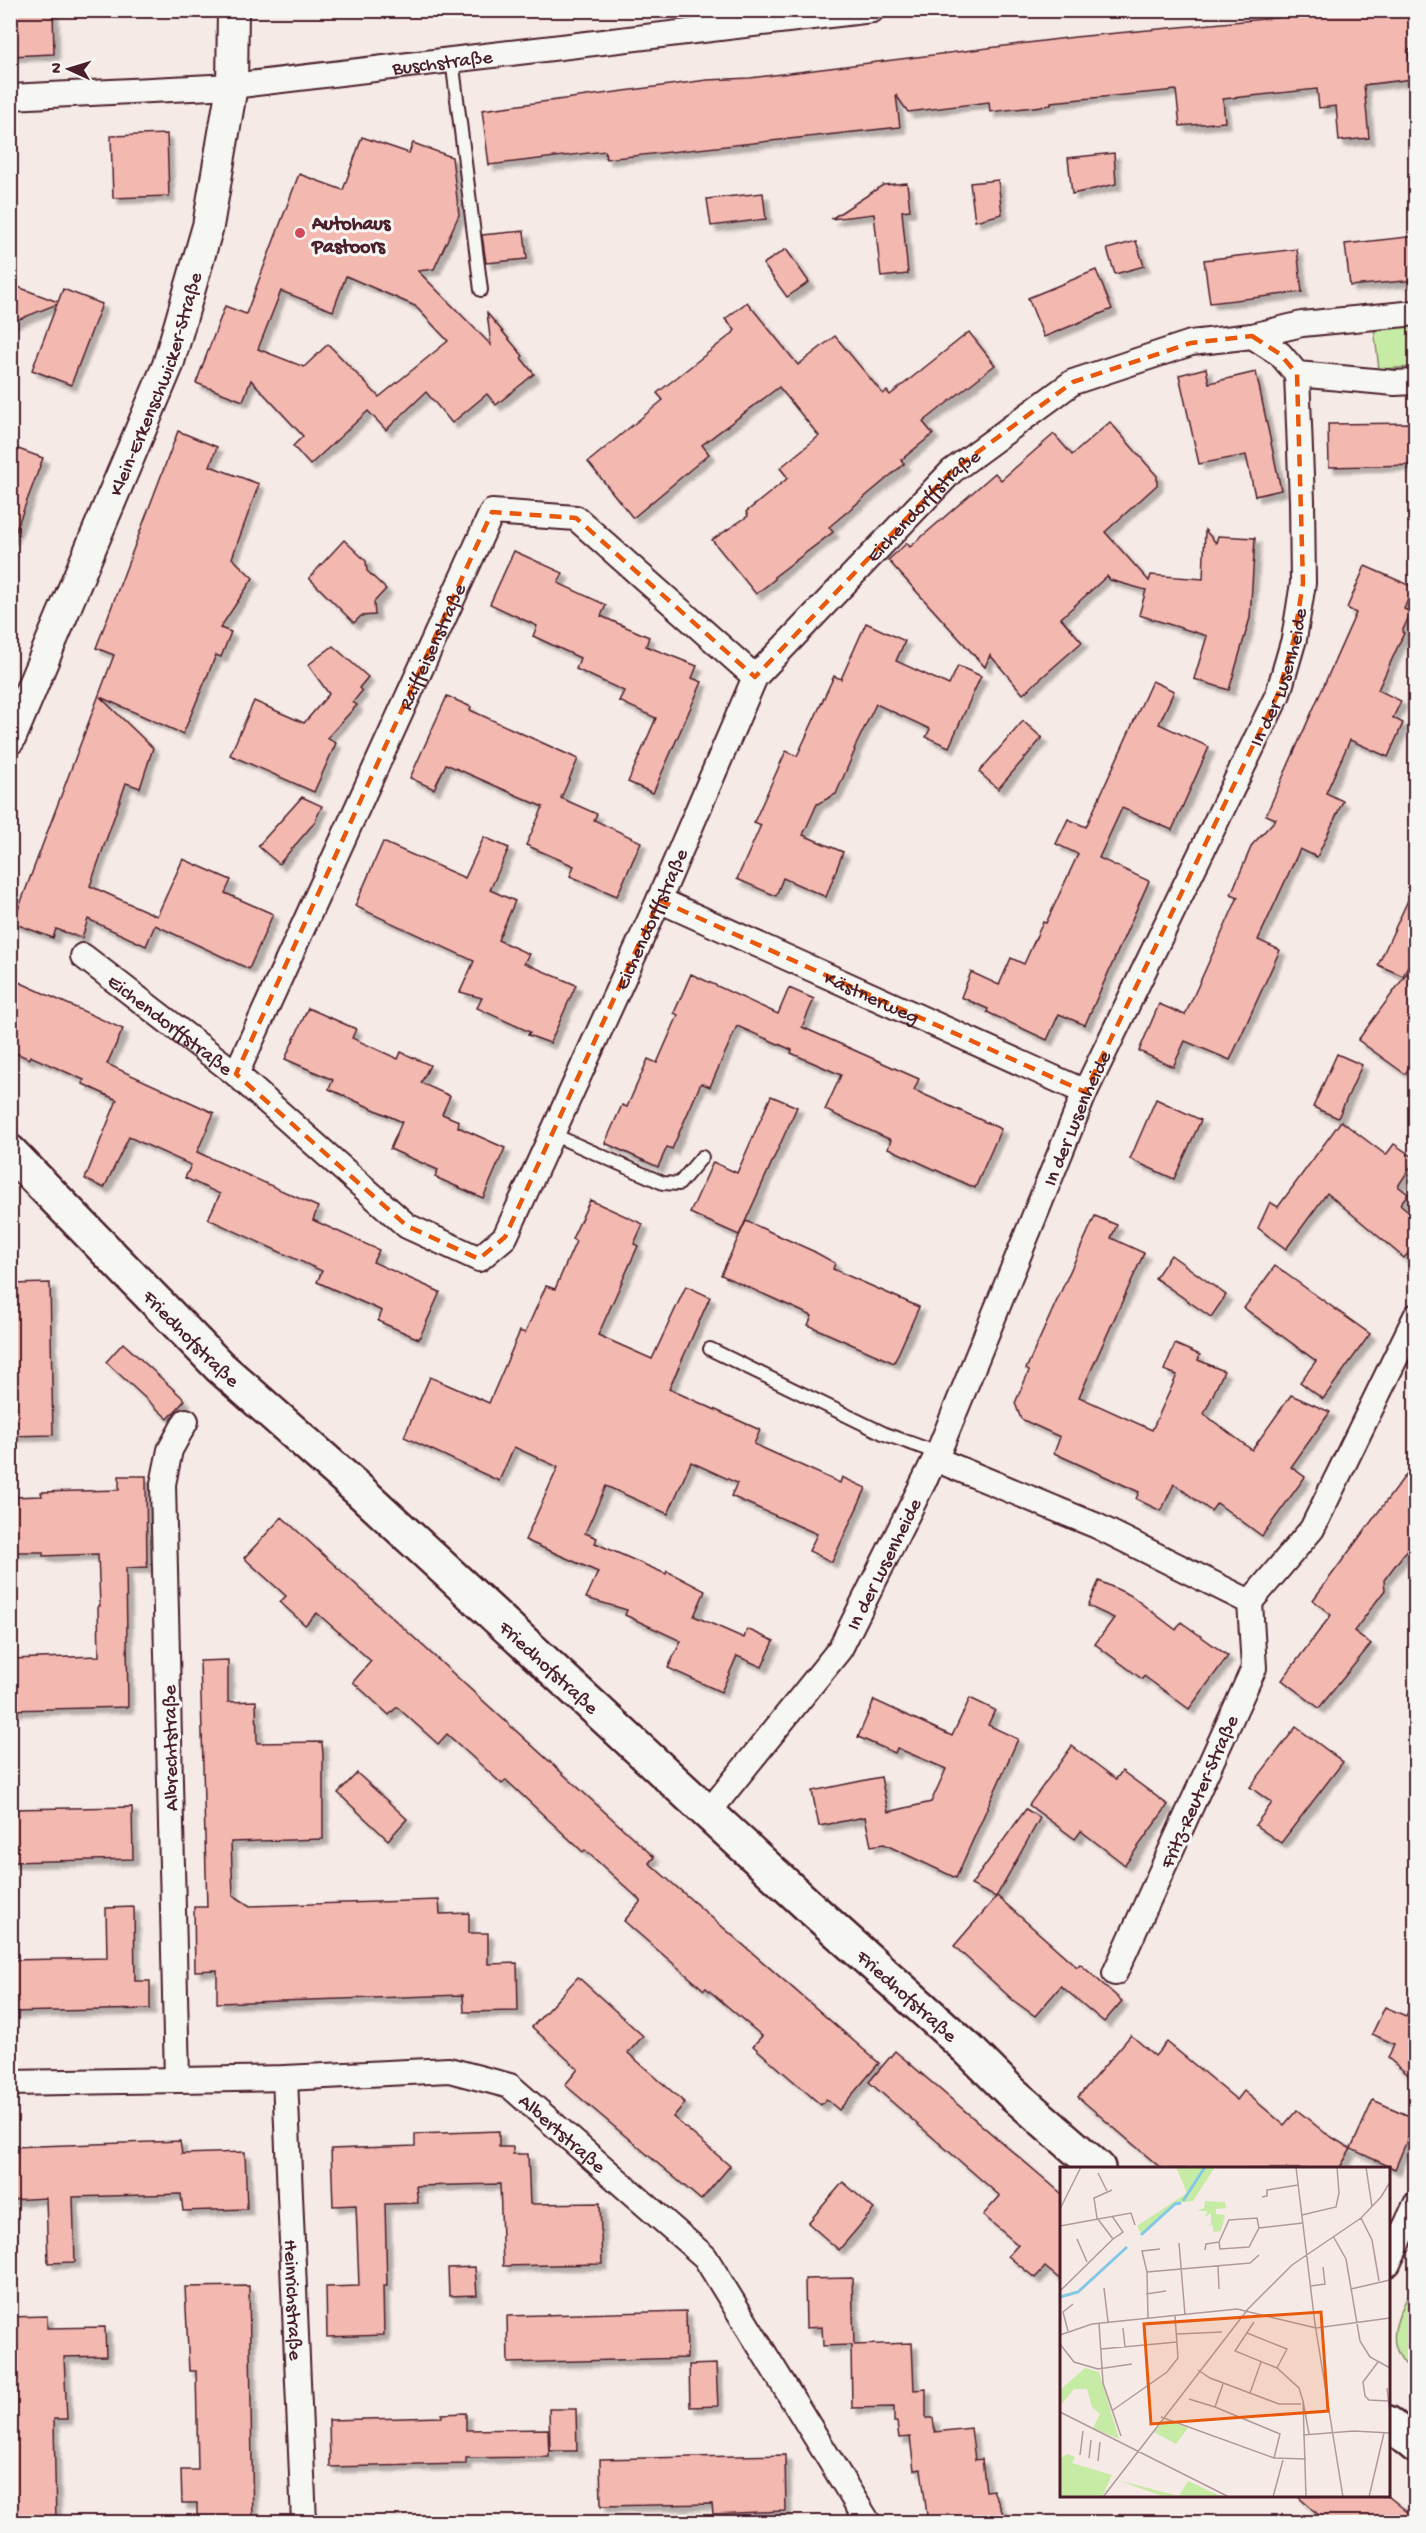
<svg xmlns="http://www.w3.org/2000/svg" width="1426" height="2533" viewBox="0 0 1426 2533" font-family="'Gochi Hand',sans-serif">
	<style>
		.green { fill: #c6eba5; stroke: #888568; stroke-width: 1.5 }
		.building { fill: #f3b8b0; stroke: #4a1f2b; stroke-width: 1.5; fill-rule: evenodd; filter: url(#shadow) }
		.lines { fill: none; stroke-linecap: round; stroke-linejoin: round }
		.service-casing { stroke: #4a1f2b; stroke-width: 16 }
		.minor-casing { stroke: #4a1f2b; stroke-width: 28 }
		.tertiary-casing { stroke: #4a1f2b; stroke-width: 34 }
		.secondary-casing { stroke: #4a1f2b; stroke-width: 38 }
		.service { stroke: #f6f6f2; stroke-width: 12 }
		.minor { stroke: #f6f6f2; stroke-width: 24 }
		.tertiary { stroke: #f6f6f2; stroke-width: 30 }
		.secondary { stroke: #f6f6f2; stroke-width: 33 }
		.marked { fill: none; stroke: #e8590c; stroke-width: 4.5; stroke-dasharray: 12 8; stroke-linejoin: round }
		.poi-dot { fill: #d1495b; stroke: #f6f6f2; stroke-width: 2 }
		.labels { text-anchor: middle; stroke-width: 6; stroke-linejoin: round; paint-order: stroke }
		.street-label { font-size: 20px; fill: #4a1f2b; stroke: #f6f6f2 }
		.poi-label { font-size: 20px; font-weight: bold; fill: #4a1f2b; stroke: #f6f6f2; text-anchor: start }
		.inset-river { fill: none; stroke: #83c8e4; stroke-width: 3 }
		.inset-road { fill: none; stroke: #b1999b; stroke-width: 1.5 }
		.view { fill: #e8590c; fill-opacity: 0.15; stroke: #e8590c; stroke-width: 3 }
		.inset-edge { fill: none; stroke: #4a1f2b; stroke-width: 3 }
	</style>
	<defs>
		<filter id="shadow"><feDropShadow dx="5.5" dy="5.5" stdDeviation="1.5" flood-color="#0004"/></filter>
	</defs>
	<rect width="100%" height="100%" fill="#f5eae5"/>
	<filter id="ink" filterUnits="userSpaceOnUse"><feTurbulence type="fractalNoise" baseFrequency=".0167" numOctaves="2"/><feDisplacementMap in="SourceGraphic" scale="12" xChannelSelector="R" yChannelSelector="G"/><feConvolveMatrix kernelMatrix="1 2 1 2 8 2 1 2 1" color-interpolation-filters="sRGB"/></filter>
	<g filter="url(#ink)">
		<g class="green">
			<polygon points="1415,324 1415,367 1379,369 1374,328"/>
			<path d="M 1415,2280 L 1416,2374 L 1415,2374 C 1378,2342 1399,2318 1415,2280 Z"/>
		</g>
		<g class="building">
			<polygon points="10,10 53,10 54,54 10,56"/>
			<polygon points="1326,10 1416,10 1416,49 1408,50 1412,79 1364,85 1369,138 1339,141 1336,106 1319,108 1317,89 1223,99 1225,122 1180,126 1176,90 1051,102 1051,105 990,112 989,102 908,112 896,95 900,127 606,159 605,151 489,165 482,110 707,80 750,78 1075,37 1326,13"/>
			<polygon points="167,134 169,196 113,198 111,136"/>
			<path d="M 362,137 L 409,153 L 413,143 L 452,157 L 459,215 L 434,269 L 418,271 L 491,345 L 487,313 L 523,356 L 521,358 L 534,374 L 496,405 L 487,394 L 452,423 L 426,392 L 386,430 L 368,411 L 310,465 L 293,446 L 303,436 L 251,380 L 243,401 L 196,383 L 225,306 L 246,314 L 299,174 L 343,190 ZM 346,276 L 415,306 L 448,341 L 379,397 L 328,344 L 304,367 L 258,349 L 281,291 L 333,311 Z"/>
			<polygon points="1114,153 1116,184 1072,194 1068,158"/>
			<polygon points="998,180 1002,214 975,221 970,183"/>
			<polygon points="907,183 910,210 902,211 908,274 881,277 874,214 831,219 883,185"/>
			<polygon points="763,193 766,219 711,226 707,199"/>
			<polygon points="524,231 527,259 486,263 482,235"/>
			<polygon points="1416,236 1416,280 1350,286 1345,244"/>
			<polygon points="1136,241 1144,266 1115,274 1107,249"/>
			<polygon points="786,249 809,282 787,297 763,264"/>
			<polygon points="1297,249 1302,292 1210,303 1204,260"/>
			<polygon points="1096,270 1112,309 1044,337 1028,298"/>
			<polygon points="10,284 58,302 63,289 102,304 71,385 32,370 57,304 10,323"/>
			<polygon points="747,302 798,365 835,336 883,394 887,391 890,395 969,332 995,365 923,422 933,434 901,460 904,464 829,527 833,532 774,577 775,579 756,594 712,540 748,516 746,512 788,478 780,468 819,436 779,387 702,445 709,454 633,518 588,462 663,400 657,393 733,333 735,330 725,319"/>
			<polygon points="1206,368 1209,383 1256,372 1281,490 1255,496 1246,455 1199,464 1179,375"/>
			<polygon points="1110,422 1157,476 1157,485 1105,532 1149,581 1151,575 1203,579 1205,530 1216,543 1218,536 1255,538 1250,618 1229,690 1194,679 1207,636 1139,615 1146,590 1110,580 1107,576 1061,618 1082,642 1023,694 990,655 985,667 888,560 907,543 910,547 995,473 1001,480 1054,434 1072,455"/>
			<polygon points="1416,423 1416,465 1329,467 1328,424"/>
			<polygon points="178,431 217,447 210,466 259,484 232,558 253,578 220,628 231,632 221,657 216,655 183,734 100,697 153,748 140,788 126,783 90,886 157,916 183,859 231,880 225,893 273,914 249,969 155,925 146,946 88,919 82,938 56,929 53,938 13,923 114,655 96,648"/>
			<polygon points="10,446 43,458 13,538 10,538"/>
			<polygon points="344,540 366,561 367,571 386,589 374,602 375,615 361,616 354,623 309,578"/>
			<polygon points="514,551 563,573 558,583 606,605 601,616 649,637 646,646 697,666 692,678 702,682 653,793 628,782 656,718 619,701 624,691 576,669 580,658 533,636 537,626 490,604"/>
			<polygon points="1365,566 1413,587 1404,609 1411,612 1402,632 1404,633 1378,690 1401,701 1393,718 1403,723 1388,757 1350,740 1326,793 1343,801 1317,857 1300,849 1258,940 1280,950 1230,1060 1185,1041 1173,1067 1139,1051 1159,1004 1185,1015 1238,897 1231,894 1252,845 1276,819 1266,815 1356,613 1347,608"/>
			<polygon points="866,623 905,641 896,661 949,685 958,666 981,676 949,747 926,737 930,729 876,704 854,749 855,750 836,794 817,804 803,835 843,852 826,897 783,878 776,896 737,879 761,825 754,822 786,751 797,756 834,676 841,679"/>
			<polygon points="333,646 368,677 359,688 362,691 353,702 357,705 327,738 336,743 314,792 230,755 254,701 304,723 329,694 308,665"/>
			<polygon points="1152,681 1174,691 1159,724 1209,747 1172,830 1122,808 1099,858 1149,881 1085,1025 1059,1014 1047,1040 987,1012 988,1009 961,997 971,972 999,985 1011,958 1024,964 1043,922 1046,923 1078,854 1056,844 1068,819 1086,827"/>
			<polygon points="447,696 471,707 470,710 578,759 561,798 597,814 594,820 641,842 617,896 570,876 574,866 526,845 543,807 446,764 434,789 410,778"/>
			<polygon points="1023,721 1042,738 998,789 979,772"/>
			<polygon points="302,797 322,806 314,823 279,864 258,846"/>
			<polygon points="484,837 509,848 490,890 515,901 498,940 529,954 524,963 576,985 550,1043 528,1035 530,1032 477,1008 482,998 460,992 474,961 355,906 383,842 465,878"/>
			<polygon points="1416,883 1416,949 1403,976 1378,965"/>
			<polygon points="1416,961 1416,1058 1405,1074 1358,1040"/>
			<polygon points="691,974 778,1014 789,988 814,999 802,1027 919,1079 914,1090 1001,1129 975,1188 888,1148 891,1140 825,1110 841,1075 791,1053 792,1050 737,1026 710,1087 701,1083 672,1149 667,1147 658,1167 605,1143 622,1105 627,1107 648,1059 657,1063 678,1015 674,1013"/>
			<polygon points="10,978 123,1029 107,1064 214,1113 197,1152 318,1207 313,1220 379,1250 373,1262 440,1292 419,1339 378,1321 382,1311 317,1282 322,1271 208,1219 220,1194 185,1178 191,1165 129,1137 104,1188 85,1179 117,1100 83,1084 84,1080 30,1056 29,1059 10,1050"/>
			<polygon points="308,1008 356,1029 352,1038 398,1059 401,1052 430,1065 421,1083 450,1096 442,1114 459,1121 458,1127 505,1148 483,1198 435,1177 438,1170 390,1149 402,1122 329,1089 333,1080 285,1059"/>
			<polygon points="1337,1054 1362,1065 1338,1118 1313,1107"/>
			<polygon points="771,1096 797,1107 739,1235 690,1213 713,1162 737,1173"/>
			<polygon points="1156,1099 1201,1120 1174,1179 1130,1159"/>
			<polygon points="1341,1121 1386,1155 1394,1144 1416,1159 1398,1186 1408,1194 1400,1204 1416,1218 1416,1244 1404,1258 1327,1193 1286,1249 1258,1228 1270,1202 1278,1207"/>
			<polygon points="590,1200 643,1224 634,1244 638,1246 598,1335 652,1359 686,1286 710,1297 669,1389 760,1430 754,1444 840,1483 842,1477 866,1488 832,1562 809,1551 817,1534 731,1496 737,1483 691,1462 668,1514 606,1486 585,1533 597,1538 595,1543 666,1574 667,1571 705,1591 694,1616 744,1638 747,1629 774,1641 762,1667 737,1656 721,1692 668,1668 681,1641 625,1615 627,1610 586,1598 598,1572 525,1540 558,1467 514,1447 499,1481 404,1437 430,1377 489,1403 520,1331 525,1333 546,1286 555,1289 576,1241 572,1239"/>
			<polygon points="1095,1216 1117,1225 1111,1238 1144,1253 1079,1397 1152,1430 1177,1375 1164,1370 1175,1344 1200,1355 1198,1360 1224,1371 1204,1414 1252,1450 1291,1395 1330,1412 1291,1467 1305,1477 1262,1536 1217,1503 1211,1511 1174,1484 1161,1511 1136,1499 1139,1492 1054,1453 1060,1437 1021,1419 1015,1403 1029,1371 1026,1369"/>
			<polygon points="746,1221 813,1251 835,1263 833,1269 919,1307 894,1363 808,1325 812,1316 721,1275"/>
			<polygon points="1171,1255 1226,1295 1211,1317 1155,1278"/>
			<polygon points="1275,1266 1370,1334 1323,1399 1300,1382 1316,1361 1244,1308"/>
			<polygon points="50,1283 53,1435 10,1436 10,1284"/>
			<polygon points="123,1343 185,1400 168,1419 106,1362"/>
			<polygon points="1416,1461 1416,1538 1384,1580 1385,1590 1354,1631 1371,1644 1319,1708 1282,1680 1331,1615 1313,1600"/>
			<polygon points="119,1476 146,1476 147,1567 126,1568 128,1707 10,1710 10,1659 99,1656 98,1606 100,1606 98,1554 43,1556 43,1552 10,1552 10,1497 42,1496 41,1492 119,1490"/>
			<polygon points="282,1517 654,1857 649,1863 879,2063 839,2110 826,2099 821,2105 753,2046 762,2036 706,1988 704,1990 624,1921 641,1901 585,1850 583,1852 506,1780 502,1784 447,1734 438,1744 397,1707 389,1715 353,1682 371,1661 317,1613 305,1625 280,1602 286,1596 244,1558"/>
			<polygon points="1099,1581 1130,1595 1176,1630 1181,1622 1228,1656 1189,1709 1144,1676 1142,1679 1095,1644 1114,1618 1088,1606"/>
			<polygon points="228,1660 228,1702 256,1701 257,1743 322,1742 323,1755 323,1839 231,1842 233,1895 250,1906 439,1900 440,1914 469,1913 469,1933 488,1933 488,1964 517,1963 518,2011 464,2012 463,1995 217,2003 217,1970 195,1971 194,1907 207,1907 200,1661"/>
			<polygon points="970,1698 995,1710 988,1725 1018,1739 956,1878 884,1844 871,1846 865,1817 819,1826 812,1791 881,1777 888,1812 931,1802 946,1769 897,1748 895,1753 858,1737 874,1700 952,1736"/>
			<polygon points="1296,1727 1343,1762 1281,1843 1255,1825 1272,1803 1250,1787"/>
			<polygon points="1072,1746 1116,1779 1122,1771 1168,1805 1125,1865 1081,1831 1075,1839 1029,1805"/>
			<polygon points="357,1773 407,1819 388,1840 338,1793"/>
			<polygon points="132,1807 133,1859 10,1862 10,1809"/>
			<polygon points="1026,1809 1040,1818 996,1897 971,1885"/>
			<polygon points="997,1896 1077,1967 1080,1964 1122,2001 1104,2022 1061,1986 1035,2016 1014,2001 954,1946"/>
			<polygon points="134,1907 135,1981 150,1981 150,2009 10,2012 10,1960 107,1958 106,1908"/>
			<polygon points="578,1977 643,2036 628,2053 685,2103 673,2117 730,2166 701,2200 565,2085 578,2069 532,2027"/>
			<polygon points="1416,1994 1416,2081 1388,2058 1394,2044 1372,2034 1385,2007 1406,2016"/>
			<polygon points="1131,2035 1155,2056 1167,2042 1237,2100 1244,2091 1284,2125 1297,2110 1325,2133 1351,2149 1339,2169 1162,2169 1078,2097"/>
			<polygon points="895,2051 1062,2194 1062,2281 1045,2267 1035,2278 1008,2256 1018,2245 983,2215 1000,2196 869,2082"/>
			<polygon points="1373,2100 1416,2119 1395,2169 1351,2149"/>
			<polygon points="499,2131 499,2147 513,2147 513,2154 528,2154 530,2204 600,2203 602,2264 503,2266 500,2184 416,2186 418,2203 385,2204 387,2286 383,2286 384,2335 327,2337 326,2287 359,2286 356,2205 333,2206 331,2149 415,2146 415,2134"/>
			<polygon points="180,2141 182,2154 245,2152 247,2209 183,2211 181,2194 73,2197 75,2262 48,2263 46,2198 10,2200 10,2147"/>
			<polygon points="843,2182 874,2209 839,2250 808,2223"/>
			<polygon points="475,2267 477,2295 449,2296 448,2268"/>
			<polygon points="852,2278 854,2345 912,2343 914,2390 926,2389 926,2418 933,2418 935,2432 971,2428 975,2460 982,2459 986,2491 993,2490 1007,2523 928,2523 921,2469 914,2470 910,2437 899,2438 897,2422 894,2422 894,2407 852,2408 851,2345 823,2346 822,2327 806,2328 805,2279"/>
			<polygon points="249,2286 253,2523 197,2523 197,2503 182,2503 181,2470 198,2470 196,2371 189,2371 185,2287"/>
			<polygon points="686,2311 687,2358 508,2363 507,2316"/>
			<polygon points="47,2316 47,2328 105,2327 106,2356 64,2357 67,2419 54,2419 56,2523 12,2523 10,2317"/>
			<polygon points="716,2364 718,2406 690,2407 689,2365"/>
			<polygon points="549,2409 576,2409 577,2451 550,2451"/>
			<polygon points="466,2413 466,2430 548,2429 549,2457 466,2458 466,2464 330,2467 329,2420 442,2417 442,2414"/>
			<polygon points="785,2455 786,2511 713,2514 712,2504 601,2506 600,2459"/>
			<polygon points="1297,2496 1388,2496 1416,2519 1416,2523 1328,2523"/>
		</g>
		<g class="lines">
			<g class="service-casing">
				<g id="service">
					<polyline points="452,59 481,290"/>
					<polyline points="552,1134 663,1183 679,1184 702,1157"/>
					<polyline points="710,1349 885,1434 938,1453"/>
				</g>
			</g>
			<g class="minor-casing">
				<g id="minor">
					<path id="s1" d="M 10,97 L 232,86 L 872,10"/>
					<polyline points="1252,336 1302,324 1416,313"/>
					<path id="s2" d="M 659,900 L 1085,1092"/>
					<path id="s3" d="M 83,956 L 236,1074 L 407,1226 L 479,1259 L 505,1237 L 659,900 L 755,677 L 952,471 L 1073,382 L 1191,343 L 1252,336 L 1280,354 L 1297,374 L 1395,383 L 1416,382"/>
					<path id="s4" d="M 236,1074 L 492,512 L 576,518 L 755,677"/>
					<polyline points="935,1459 1097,1526 1250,1602 1254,1668 1115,1973"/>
					<polyline points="1250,1602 1312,1529 1416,1316"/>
					<path id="s5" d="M 708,1813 L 840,1649 L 938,1453 L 1085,1092 L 1278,694 L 1294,639 L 1303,583 L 1302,501 L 1297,374"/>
					<path id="s6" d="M 285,2078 L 304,2522"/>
					<polyline points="177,2079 163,1484 170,1450 186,1421"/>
					<path id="s7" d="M 10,2083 L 285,2078 L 449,2070 L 510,2086 L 705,2257 L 868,2522"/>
					<polyline points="1388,2264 1416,2204"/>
				</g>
			</g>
			<g class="tertiary-casing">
				<g id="tertiary">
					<path id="s8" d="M 10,739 L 168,365 L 208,226 L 232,86 L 233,10"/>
				</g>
			</g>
			<g class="secondary-casing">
				<g id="secondary">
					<path id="s9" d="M 10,1152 L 220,1367 L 360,1491 L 812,1909 L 968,2049 L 1011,2092 L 1098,2168"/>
					<polyline points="1388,2423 1416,2446"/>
				</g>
			</g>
			<use href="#service" class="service"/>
			<use href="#minor" class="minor"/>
			<use href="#tertiary" class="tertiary"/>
			<use href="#secondary" class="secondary"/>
		</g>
	</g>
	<path class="marked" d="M 1252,336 L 1280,354 L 1297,374 L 1303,583 L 1294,639 L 1278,694 L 1085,1092 L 659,900 L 505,1237 L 479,1259 L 407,1226 L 236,1074 L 492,512 L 576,518 L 755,677 L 952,471 L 1073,382 L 1191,343 Z"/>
	<circle class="poi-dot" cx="300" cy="233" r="6"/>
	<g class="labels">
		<g class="street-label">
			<text dy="7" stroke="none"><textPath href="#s1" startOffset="434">Buschstraße</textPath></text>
			<text dy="7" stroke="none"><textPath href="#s8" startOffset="384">Klein-Erkenschwicker-Straße</textPath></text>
			<text dy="7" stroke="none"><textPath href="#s3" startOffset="1389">Eichendorffstraße</textPath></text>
			<text dy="7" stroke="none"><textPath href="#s4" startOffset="470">Raiffeisenstraße</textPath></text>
			<text dy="7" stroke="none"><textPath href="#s5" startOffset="1278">In der Lusenheide</textPath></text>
			<text dy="7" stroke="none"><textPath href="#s3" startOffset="885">Eichendorffstraße</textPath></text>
			<text dy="7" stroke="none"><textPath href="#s2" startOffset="234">Kästnerweg</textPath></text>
			<text dy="7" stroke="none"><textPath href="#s3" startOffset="111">Eichendorffstraße</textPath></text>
			<text dy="7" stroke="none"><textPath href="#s5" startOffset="792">In der Lusenheide</textPath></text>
			<text dy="7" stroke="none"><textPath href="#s9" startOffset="260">Friedhofstraße</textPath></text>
			<text dy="7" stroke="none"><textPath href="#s5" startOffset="306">In der Lusenheide</textPath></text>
			<text dy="7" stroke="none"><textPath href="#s9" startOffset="746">Friedhofstraße</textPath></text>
			<text transform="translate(169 1748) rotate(-91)" y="7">Albrechtstraße</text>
			<text transform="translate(1198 1791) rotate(-66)" y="7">Fritz-Reuter-Straße</text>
			<text dy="7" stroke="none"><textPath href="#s9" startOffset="1232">Friedhofstraße</textPath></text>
			<text dy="7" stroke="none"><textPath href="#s7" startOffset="573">Albertstraße</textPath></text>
			<text dy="7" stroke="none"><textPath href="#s6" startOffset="222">Heinrichstraße</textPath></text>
		</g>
		<g class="poi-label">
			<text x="312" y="229">Autohaus<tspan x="312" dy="23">Pastoors</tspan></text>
		</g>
	</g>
	<g transform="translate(1060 2167)">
		<rect width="330" height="330" fill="#f5eae5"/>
		<path d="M 116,0 L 155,0 L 133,34 L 115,36 L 81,67 L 77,59 L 127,26 ZM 145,34 L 165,35 L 166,41 L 156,42 L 156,47 L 165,48 L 161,64 L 153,65 L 153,58 L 145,59 L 151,57 L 151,46 L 145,50 L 147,44 L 137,44 L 144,41 ZM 25,201 L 39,205 L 59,272 L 33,261 L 40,247 L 32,240 L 27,222 L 14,222 L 0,239 L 0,223 ZM 105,253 L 128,261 L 116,277 L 94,265 ZM 7,287 L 15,290 L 12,296 L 52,308 L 42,330 L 0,330 L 0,292 ZM 57,313 L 119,329 L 128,314 L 160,329 L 105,330 Z" fill="#c6eba5"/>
		<path class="inset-river" d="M 123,34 L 145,0M 81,68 L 115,37 L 121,36M 0,130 L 18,125 L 67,80"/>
		<path class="inset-road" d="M 236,0 L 255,157 L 283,330M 306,0 L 312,40M 38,6 L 47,24M 202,30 L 207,29 L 207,23 L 238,18M 0,42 L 21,0M 242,48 L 276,40 L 279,26 L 277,0M 52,49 L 63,65 L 53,72M 301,51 L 312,73 L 319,114M 0,59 L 71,46 L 75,58M 273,69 L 286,92 L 300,174 L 310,190 L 330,201M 17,72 L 27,95M 159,75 L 169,53 L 197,51 L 199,61M 119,76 L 125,148M 145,83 L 146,77 L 159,75 L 160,82 L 189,80 L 199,61 L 243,56M 158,99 L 159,122M 87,105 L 82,84 L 100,82M 251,119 L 265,117 L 263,100M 44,121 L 48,155M 291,122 L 330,113M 0,124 L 53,72 L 37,51 L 34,31 L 52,23M 86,127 L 106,124M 88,151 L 87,105 L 190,96 L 199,88M 194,155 L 175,184 L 217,201 L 239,221 L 243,234 L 246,330M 39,156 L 43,216 L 61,269M 63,161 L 65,180M 8,164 L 3,145 L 13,137M 187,166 L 227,182 L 217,201M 117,167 L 162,165M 0,168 L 32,157 L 177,142 L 256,161 L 330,151M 0,177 L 14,195 L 38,202 L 72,197M 41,182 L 117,175M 318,195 L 303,215 L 305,229 L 309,233 L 328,234M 138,203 L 150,211 L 219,237 L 241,237M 327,221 L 330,247M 190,226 L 201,195M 129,232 L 155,240 L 163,217M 243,234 L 249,267M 155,240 L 220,267 L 214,291M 53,243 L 107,205 L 118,191 L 115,149M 0,245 L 169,330M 101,250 L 214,291 L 246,292M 243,268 L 294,264 L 330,266M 20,288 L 23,264M 29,291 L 31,273M 38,294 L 40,275M 43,330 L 188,142 L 232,98 L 301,51 L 321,30 L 330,15M 213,330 L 223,293M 309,330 L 324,266"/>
		<path class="view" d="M 261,145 L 268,244 L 91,257 L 84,157 Z"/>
		<rect width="330" height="330" class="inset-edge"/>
	</g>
	<rect width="1426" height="2533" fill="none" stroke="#f6f6f2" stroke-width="36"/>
	<rect x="18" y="18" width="1390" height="2497" fill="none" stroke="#4a1f2b" stroke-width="2" filter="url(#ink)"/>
	<g transform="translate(69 69) rotate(274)" stroke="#f6f6f2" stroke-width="4.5" paint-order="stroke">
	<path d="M0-4.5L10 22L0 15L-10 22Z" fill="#4a1f2b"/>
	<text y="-9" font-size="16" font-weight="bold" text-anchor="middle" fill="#4a1f2b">N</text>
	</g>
</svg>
